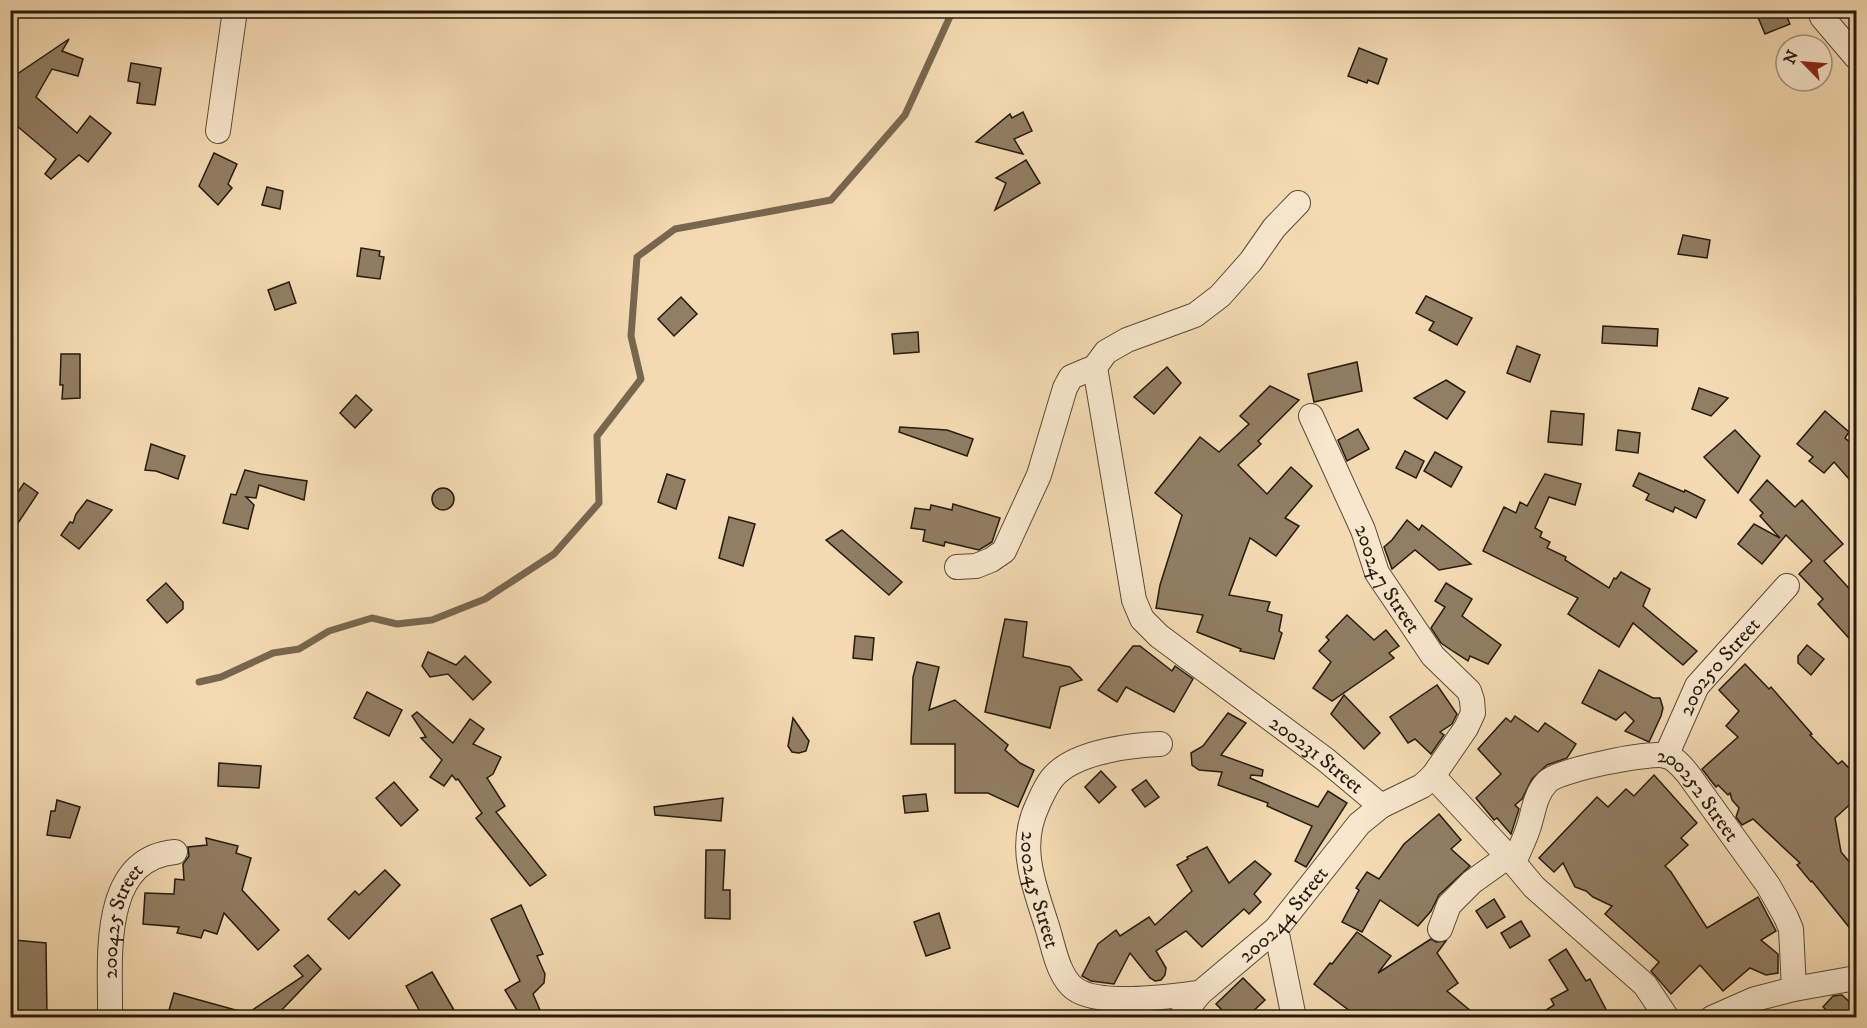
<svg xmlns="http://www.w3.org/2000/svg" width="1867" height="1028" viewBox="0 0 1867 1028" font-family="'IM FELL DW Pica',serif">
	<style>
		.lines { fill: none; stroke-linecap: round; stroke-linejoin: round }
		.stream { stroke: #77674f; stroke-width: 7 }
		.building { fill: #917e63; stroke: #251b0e; stroke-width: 1.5 }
		.minor-casing { stroke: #594b37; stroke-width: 26 }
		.minor { stroke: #f8e7cd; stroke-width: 24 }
		.labels { text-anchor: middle; stroke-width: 5; stroke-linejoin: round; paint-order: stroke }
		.street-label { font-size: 21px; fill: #251b0e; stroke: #f8e7cd }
	</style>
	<rect width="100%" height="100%" fill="#f4dab2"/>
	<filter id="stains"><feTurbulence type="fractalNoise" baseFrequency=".00333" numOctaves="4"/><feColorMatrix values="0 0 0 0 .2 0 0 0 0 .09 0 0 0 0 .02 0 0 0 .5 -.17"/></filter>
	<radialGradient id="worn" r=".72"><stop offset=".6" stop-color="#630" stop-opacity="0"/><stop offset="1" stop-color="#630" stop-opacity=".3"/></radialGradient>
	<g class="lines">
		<polyline class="stream" points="199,682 221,677 273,653 299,649 329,631 372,618 397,624 432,620 485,599 554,554 599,503 597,436 641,379 631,336 637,257 675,229 831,200 905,115 953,10"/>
	</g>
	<g class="building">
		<polygon points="1755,10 1784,10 1790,24 1765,34"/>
		<polygon points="69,39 62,51 83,59 78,76 52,69 36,97 77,133 90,116 111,133 88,162 79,155 51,179 45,174 56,159 10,120 10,79"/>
		<polygon points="1359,48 1387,59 1378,84 1368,80 1367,83 1348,76"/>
		<polygon points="131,63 161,68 155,105 137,103 140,83 128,81"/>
		<polygon points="1023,112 1032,131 1014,139 1023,154 976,142 1010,114 1012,118"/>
		<polygon points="214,153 237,164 228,184 232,188 218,205 199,186"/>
		<polygon points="1026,160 1040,183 995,210 1006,183 996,178"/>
		<polygon points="267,187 283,191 280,209 262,205"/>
		<polygon points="1683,235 1710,240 1707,258 1678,254"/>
		<polygon points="361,248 380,251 379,256 384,257 380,279 357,276"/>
		<polygon points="289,282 296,303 275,310 268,290"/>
		<polygon points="1426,296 1472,318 1457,345 1429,330 1434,322 1416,313"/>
		<polygon points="681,297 697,314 674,336 658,319"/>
		<polygon points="1603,326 1658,329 1657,346 1602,343"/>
		<polygon points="918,332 919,352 894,354 892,334"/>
		<polygon points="1517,346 1540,355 1530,382 1507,373"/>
		<polygon points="61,354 80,354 80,398 62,399 63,385 60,385"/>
		<polygon points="1357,362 1362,391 1314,402 1308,374"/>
		<polygon points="1167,367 1181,383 1154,414 1134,397"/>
		<polygon points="1446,380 1465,392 1447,419 1414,398"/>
		<polygon points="1270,386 1299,400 1258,441 1261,444 1238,465 1267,494 1291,467 1312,486 1285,518 1299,526 1276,556 1250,538 1229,595 1270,602 1267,611 1282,615 1279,631 1282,633 1274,659 1240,651 1241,649 1197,632 1203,615 1156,608 1160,585 1182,515 1155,493 1200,437 1219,452 1249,424 1240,416"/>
		<polygon points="1699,388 1728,398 1711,416 1692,409"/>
		<polygon points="356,395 372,410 355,428 340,413"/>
		<polygon points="1551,411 1584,414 1582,445 1548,442"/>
		<polygon points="1825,411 1849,432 1845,438 1857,448 1857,488 1834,462 1824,473 1809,461 1813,457 1797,444"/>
		<polygon points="900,427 947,430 973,439 967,456 899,432"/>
		<polygon points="1358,429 1369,449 1347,461 1338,440"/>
		<polygon points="1618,430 1640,433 1638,453 1616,450"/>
		<polygon points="1735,430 1760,456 1738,493 1704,457"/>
		<polygon points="151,444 185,456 178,479 156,471 145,470"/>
		<polygon points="1405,451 1424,461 1416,478 1396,468"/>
		<polygon points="1435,452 1462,467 1451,487 1424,471"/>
		<polygon points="245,470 261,474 307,481 304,500 259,485 256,498 246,497 254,505 248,529 223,523 231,494 236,495"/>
		<polygon points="1639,473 1684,492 1685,490 1705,500 1696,518 1675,507 1673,512 1646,500 1649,494 1633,486"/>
		<polygon points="667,474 685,480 676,509 658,502"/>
		<polygon points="1545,474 1581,484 1575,505 1549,497 1535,528 1542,532 1540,537 1550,542 1547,548 1566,557 1565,560 1609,588 1614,578 1616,579 1621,572 1650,589 1643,606 1697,651 1683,665 1633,623 1619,647 1568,614 1578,598 1483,551 1504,507 1516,513 1520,502 1527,506"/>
		<polygon points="1767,480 1795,507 1802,500 1843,544 1824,561 1857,597 1857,647 1818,604 1823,599 1799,574 1812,561 1786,535 1762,564 1738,544 1754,524 1780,538 1760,516 1763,513 1750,500"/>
		<polygon points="24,483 38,493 10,535 10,504"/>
		<circle cx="443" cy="499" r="11"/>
		<polygon points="87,500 112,510 79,549 61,535 70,522 73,523 76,514"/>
		<polygon points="953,504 1000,518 992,542 979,550 945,542 944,546 923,541 925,530 911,528 915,508 930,510 931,505 952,510"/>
		<polygon points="729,517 755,524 743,566 719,558"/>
		<polygon points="1407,520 1419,530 1422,525 1471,564 1439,570 1415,550 1392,569 1384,547 1392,540"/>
		<polygon points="842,530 902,582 889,595 826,540"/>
		<polygon points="166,583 183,602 183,609 167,623 147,600"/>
		<polygon points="1446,583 1472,599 1462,616 1501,645 1488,664 1470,656 1468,661 1454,652 1441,643 1431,628 1445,607 1435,601"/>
		<polygon points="1347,615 1374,640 1386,630 1399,646 1389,653 1394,658 1332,701 1313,688 1331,662 1319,651 1329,640 1326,637"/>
		<polygon points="1005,619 1027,622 1023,657 1070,667 1082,680 1060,687 1050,728 985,712"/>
		<polygon points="855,636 874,638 872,660 853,658"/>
		<polygon points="1807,645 1824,659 1811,675 1798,663 1798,656"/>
		<polygon points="1133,646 1140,646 1172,671 1175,666 1193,679 1174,712 1126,687 1117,702 1098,690"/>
		<polygon points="428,652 456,665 465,656 491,682 473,700 448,674 430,677 422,666"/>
		<polygon points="917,662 939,667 929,710 955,700 1008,745 1005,750 1020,763 1034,770 1018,807 988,793 955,793 955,744 911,744 913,677"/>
		<polygon points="1745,664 1769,689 1771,687 1812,734 1810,735 1838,764 1842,761 1857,776 1857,798 1835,818 1841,852 1857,871 1857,937 1812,881 1811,882 1797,865 1800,863 1753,819 1742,825 1736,817 1739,808 1732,800 1730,793 1728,795 1718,785 1716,787 1702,769 1738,737 1726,726 1739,711 1719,690"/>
		<polygon points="1599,670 1653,698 1660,698 1663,708 1661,716 1649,742 1625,731 1634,721 1625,712 1616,720 1582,703"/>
		<polygon points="1437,685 1457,714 1452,724 1440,732 1444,735 1431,754 1415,739 1408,743 1390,717"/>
		<polygon points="367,692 402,710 389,736 354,718"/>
		<polygon points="1344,695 1380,733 1364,749 1331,714"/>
		<polygon points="417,712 453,743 470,719 484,729 473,744 501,757 493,774 487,778 505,806 496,812 546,875 530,886 476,818 482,813 458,779 456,780 452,775 444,786 430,777 442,760 421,738 426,737 412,716"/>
		<polygon points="1228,713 1246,723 1221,755 1263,770 1262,776 1251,775 1250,778 1318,807 1328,791 1347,803 1306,867 1295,861 1312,826 1267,806 1268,803 1218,785 1222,772 1199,770 1192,765 1191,753 1203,746"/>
		<polygon points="1515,716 1538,732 1545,723 1576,744 1567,758 1547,765 1532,779 1522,799 1515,805 1519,809 1511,834 1497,818 1494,820 1476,798 1501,774 1478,749 1506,718 1511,722"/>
		<polygon points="793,718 809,741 806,751 799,753 792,752 788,746"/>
		<polygon points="219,763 261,766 259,788 218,786"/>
		<polygon points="1101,771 1116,787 1099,803 1085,787"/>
		<polygon points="1654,775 1697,823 1681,838 1688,845 1665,866 1671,872 1707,928 1758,897 1776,931 1761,940 1778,954 1778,973 1766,975 1750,968 1723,991 1700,965 1671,994 1651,971 1659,962 1605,914 1612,906 1593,897 1586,891 1575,887 1563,863 1554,872 1539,858 1597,797 1608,807 1626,789 1634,796"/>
		<polygon points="1146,780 1159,797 1145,807 1132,790"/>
		<polygon points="394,782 418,810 401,826 376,798"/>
		<polygon points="926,794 928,811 905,813 903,796"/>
		<polygon points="723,798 721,821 655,815 654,807"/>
		<polygon points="57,800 80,807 70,838 47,835 51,811 55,811"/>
		<polygon points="1439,814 1461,840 1451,849 1470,866 1439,895 1431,911 1418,926 1380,900 1362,932 1342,922 1359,890 1356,888 1367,872 1379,879 1404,844"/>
		<polygon points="206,838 238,846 236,853 251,858 242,890 279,930 258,950 224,913 217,934 204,930 201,938 177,933 179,927 143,924 145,893 174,894 175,879 184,880 183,864 189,856 188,847 207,845"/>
		<polygon points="1207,847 1229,883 1255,861 1271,874 1254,894 1261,902 1249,914 1244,909 1202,947 1186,931 1156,951 1166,968 1165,975 1161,980 1155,981 1150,978 1130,953 1114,984 1091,981 1082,976 1098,944 1116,930 1120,936 1149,917 1155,925 1192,891 1177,865 1188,859 1187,857"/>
		<polygon points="706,850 725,850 723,890 730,890 730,919 705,918"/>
		<polygon points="385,870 400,885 349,939 328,919 355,891 359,895"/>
		<polygon points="1494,899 1505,917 1487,928 1476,911"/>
		<polygon points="521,905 543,954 537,956 545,974 544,983 533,994 543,1017 521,1017 505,990 520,981 491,919"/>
		<polygon points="939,913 950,948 926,956 914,922"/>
		<polygon points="1521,921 1530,936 1510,948 1501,933"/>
		<polygon points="1357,932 1391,956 1378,973 1431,939 1436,942 1446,941 1437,953 1458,983 1447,991 1478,1017 1358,1017 1314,984 1330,963 1332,964"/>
		<polygon points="14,940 46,943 47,1017 10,1017 10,954 13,955"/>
		<polygon points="1566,949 1586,981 1590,979 1610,1017 1535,1017 1554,1005 1551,999 1568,990 1549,960"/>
		<polygon points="308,955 321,969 275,1017 242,1017 303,976 294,966"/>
		<polygon points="432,972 458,1017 423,1017 406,986"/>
		<polygon points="1243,978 1265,1000 1247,1017 1229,1017 1216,1004"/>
		<polygon points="174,993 243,1012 242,1017 167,1017"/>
		<polygon points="1842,995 1857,1009 1857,1017 1834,1017 1823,1007 1833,996"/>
	</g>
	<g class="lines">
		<g class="minor-casing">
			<g id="minor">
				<polyline points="1820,10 1822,17 1856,57"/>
				<polyline points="218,131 235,10"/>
				<path id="s1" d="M 1095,367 L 1134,600 L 1142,619 L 1159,636 L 1326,760 L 1381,806 L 1422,786 L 1433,776 L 1514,863 L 1534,887 L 1645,985 L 1667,1018"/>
				<path id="s2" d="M 1311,416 L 1363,530 L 1377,573 L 1433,656 L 1469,691 L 1472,700 L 1473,713 L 1466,728 L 1433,776"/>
				<polyline points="957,567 976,566 991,560 1004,551 1039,475 1065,388 1071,377 1095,367 1106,352 1127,340 1195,315 1220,296 1251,261 1274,228 1298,203"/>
				<path id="s3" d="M 1160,744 C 1131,745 1079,752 1057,773 C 1048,781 1043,793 1038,804 C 1029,823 1026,845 1030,866 C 1033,885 1040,904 1046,923 C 1053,943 1057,976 1075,989 C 1101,1007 1169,996 1200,993"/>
				<path id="s4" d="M 1666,756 L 1697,686 L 1787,586"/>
				<path id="s5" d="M 1514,863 C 1518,852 1524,841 1528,829 C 1534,812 1534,796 1547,782 C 1558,770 1651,751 1667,756 C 1676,759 1682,767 1688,774 L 1768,885 L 1786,917 L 1791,929 L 1794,989"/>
				<polyline points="1276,929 1294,1018"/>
				<polyline points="1440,929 1449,905 1472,882 1507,857"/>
				<path id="s6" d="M 110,1018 C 111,963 98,859 175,852"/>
				<path id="s7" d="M 1180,1018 L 1200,993 L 1276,929 L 1359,824 L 1381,806"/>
				<polyline points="1712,1018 1755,999 1794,989 1856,978"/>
			</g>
		</g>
		<use href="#minor" class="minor"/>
	</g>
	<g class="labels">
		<g class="street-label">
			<text dy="7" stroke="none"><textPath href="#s2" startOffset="180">200247 Street</textPath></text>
			<text dy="7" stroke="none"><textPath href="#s4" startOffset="105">200250 Street</textPath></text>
			<text dy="7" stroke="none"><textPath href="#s1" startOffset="478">200231 Street</textPath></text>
			<text dy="7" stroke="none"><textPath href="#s5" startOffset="261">200252 Street</textPath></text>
			<text dy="7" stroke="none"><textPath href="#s3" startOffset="234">200245 Street</textPath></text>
			<text dy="7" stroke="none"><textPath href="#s7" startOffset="147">200244 Street</textPath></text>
			<text dy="7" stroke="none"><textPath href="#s6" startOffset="99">200425 Street</textPath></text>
		</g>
	</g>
	<rect width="1867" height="1028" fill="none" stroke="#f4dab2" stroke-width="36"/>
	<rect x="12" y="12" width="1843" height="1004" fill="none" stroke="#251b0e" stroke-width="3"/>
	<rect x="18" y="18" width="1831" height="992" fill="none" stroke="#251b0e" stroke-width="1.5"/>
	<g transform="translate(1804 63) rotate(295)"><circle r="28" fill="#f8e7cd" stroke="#a49581" stroke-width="1.5"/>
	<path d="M0-4.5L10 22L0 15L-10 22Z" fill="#8f2418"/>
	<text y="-9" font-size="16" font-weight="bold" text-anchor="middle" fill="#251b0e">N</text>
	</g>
	<rect width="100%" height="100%" filter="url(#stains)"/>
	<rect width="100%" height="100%" fill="url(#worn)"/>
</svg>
